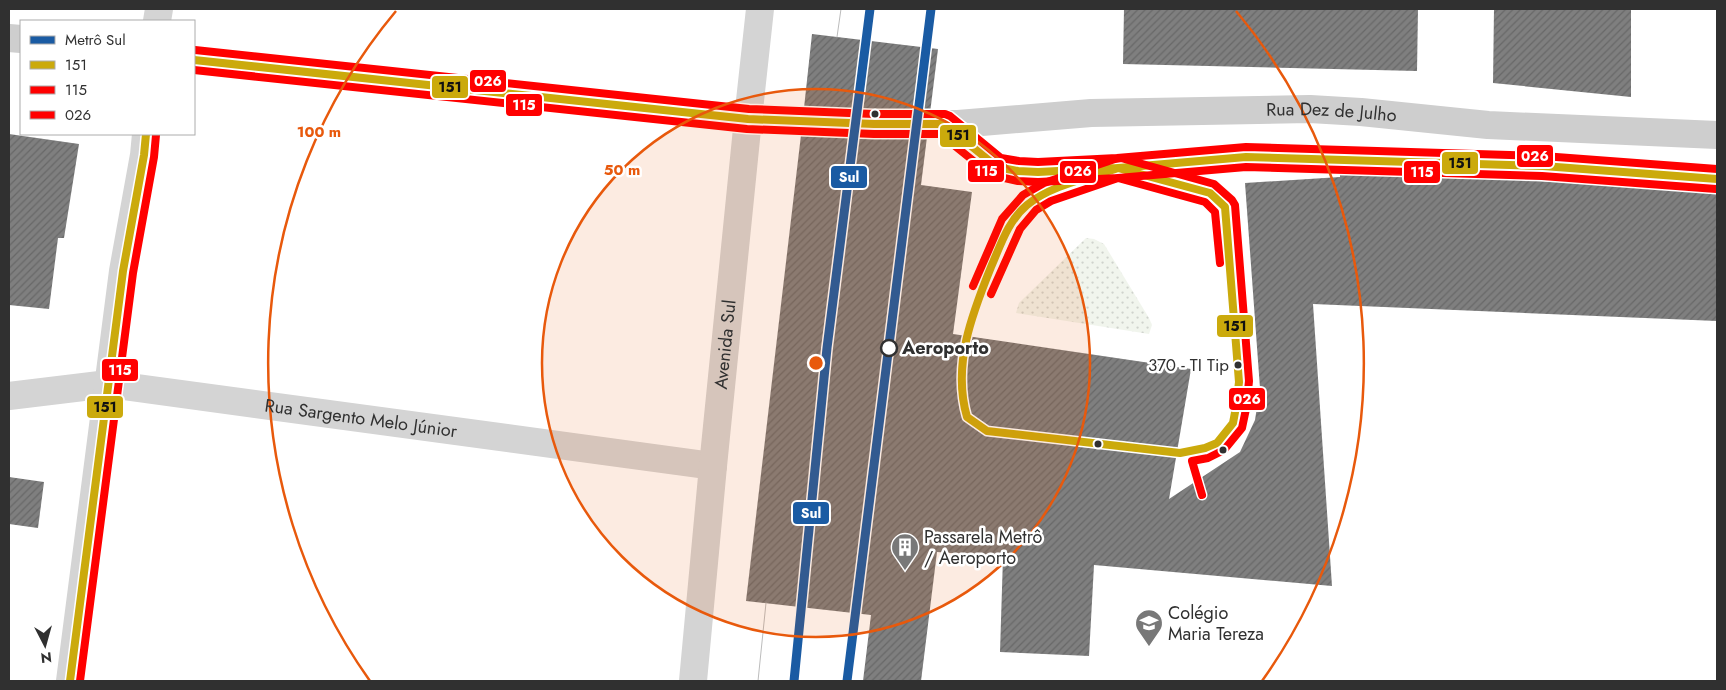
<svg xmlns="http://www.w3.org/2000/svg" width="1726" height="690" viewBox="0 0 1726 690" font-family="Jost,sans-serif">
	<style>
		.grass { fill: url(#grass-dots) }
		.building { fill: url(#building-hatch) }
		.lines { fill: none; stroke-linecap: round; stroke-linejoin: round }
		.secondary-tunnel { stroke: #d6d6d6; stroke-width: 28; stroke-dasharray: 28 14; stroke-linecap: butt }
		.minor { stroke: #d4d4d4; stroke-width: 28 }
		.tertiary { stroke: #d4d4d4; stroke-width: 28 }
		.secondary { stroke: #cecece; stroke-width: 28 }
		.tram { stroke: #bcbcbc; stroke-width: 1 }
		.bus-1-casing { stroke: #fff; stroke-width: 11 }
		.bus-2-casing { stroke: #fff; stroke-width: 11 }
		.bus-3-casing { stroke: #fff; stroke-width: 11 }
		.bus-1 { stroke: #cbaa0c; stroke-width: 8 }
		.bus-2 { stroke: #f00; stroke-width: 8 }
		.bus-3 { stroke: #f00; stroke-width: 8 }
		.metro-1-casing { stroke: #fff; stroke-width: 12 }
		.metro-1 { stroke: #1a5ba3; stroke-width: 9 }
		.ring { fill: none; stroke: #e8590c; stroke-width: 2.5 }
		.bus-dot { fill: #303030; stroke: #fff; stroke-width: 2 }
		.stop-dot { fill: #fff; stroke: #303030; stroke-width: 2.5 }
		.labels { text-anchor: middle; stroke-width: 5; stroke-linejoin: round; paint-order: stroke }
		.bus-label { font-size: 17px; fill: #303030; stroke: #fff; text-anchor: end }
		.street-label { font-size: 18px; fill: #303030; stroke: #fff }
		.stop-label { font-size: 18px; font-weight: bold; fill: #303030; stroke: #fff; text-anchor: start }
		.poi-label { font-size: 18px; fill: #303030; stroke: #fff; text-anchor: start }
		.centre { fill: #e8590c; stroke: #fff; stroke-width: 2.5 }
		.ring-label { font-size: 15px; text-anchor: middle; font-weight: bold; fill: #e8590c; stroke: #fff; stroke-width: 5; stroke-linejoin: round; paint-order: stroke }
		.line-badge { stroke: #fff; stroke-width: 2 }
		.badge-label { font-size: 14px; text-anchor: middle; font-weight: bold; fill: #fff }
		.pale-badge-label { font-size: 14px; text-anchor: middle; font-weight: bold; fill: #111 }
	</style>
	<defs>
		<pattern id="grass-dots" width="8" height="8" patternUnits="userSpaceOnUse" patternTransform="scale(1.25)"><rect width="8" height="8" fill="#f1f5ed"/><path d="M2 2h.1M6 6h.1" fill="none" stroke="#cfd2cc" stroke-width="1.8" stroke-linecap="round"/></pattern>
		<pattern id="building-hatch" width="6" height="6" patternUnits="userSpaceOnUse" patternTransform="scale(1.25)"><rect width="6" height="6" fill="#7f7f7f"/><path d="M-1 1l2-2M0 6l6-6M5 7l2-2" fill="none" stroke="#686868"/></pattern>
	</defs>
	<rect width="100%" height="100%" fill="#fff"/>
	<polygon class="grass" points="1086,238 1094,239 1104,244 1149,318 1152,325 1149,334 1016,313 1019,303"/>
	<g class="building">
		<polygon points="1124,9 1418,9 1417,71 1123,64"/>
		<polygon points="1494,9 1631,9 1631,97 1493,83"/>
		<polygon points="812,34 938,49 921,185 972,192 953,334 1191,369 1169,499 1240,452 1255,420 1260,388 1245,183 1340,177 1340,171 1717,190 1717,321 1313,304 1332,586 1094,565 1089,656 1000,652 1003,557 937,552 921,681 863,681 871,615 746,601 801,135 808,130 811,122 809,114 804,108"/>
		<polygon points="9,134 79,144 64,238 58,238 49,309 9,305"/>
		<polygon points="9,477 44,482 38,528 9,524"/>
	</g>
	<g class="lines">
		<polyline class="secondary-tunnel" points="795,121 874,124 944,124"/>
		<g class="minor">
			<polyline points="748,119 760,9"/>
			<path id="s1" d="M 9,396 L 108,384 L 713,466"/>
		</g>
		<g class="tertiary">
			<polyline points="157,21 159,9"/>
			<polyline points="70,681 123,271 144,155 146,134"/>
			<path id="s2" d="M 693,681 L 713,466 L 748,119"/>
		</g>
		<g class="secondary">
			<polyline points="9,38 21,39"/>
			<polyline points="194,60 748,119 795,121"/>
			<path id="s3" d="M 944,124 L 958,124 L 1091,113 L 1310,109 L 1361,112 L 1488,125 L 1717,135"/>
		</g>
		<g class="tram">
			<polyline points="837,37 841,9"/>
			<polyline points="758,681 766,603"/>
		</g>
		<g class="bus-1-casing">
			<g id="bus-1">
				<polyline points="194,60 748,119 874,124 944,124 997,167 1018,171 1038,172 1118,168 1246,157 1543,166 1717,179"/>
				<path d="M 1118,168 L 1210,193 L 1225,207 L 1239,382 L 1236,407 L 1233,423 L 1217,443 L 1205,448 L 1180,453 L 987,431 L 967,417 C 952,365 972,314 991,267 C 1001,244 1008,221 1027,205 C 1051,185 1089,178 1118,168 Z"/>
				<polyline points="70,681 123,271 144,155 146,134"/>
			</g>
		</g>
		<g class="bus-2-casing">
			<g id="bus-2">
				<polyline points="194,70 747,129 874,134 940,134 991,175 1018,181 1038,182 1118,178 1246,167 1542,176 1716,189"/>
				<polyline points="991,294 1020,229 1036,210 1051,201 1118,178 1205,202 1215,212 1220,263"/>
				<polyline points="80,681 133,273 154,157 156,135"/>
			</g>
		</g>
		<g class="bus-3-casing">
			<g id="bus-3">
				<polyline points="195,50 749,109 874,114 945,114 950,116 1001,158 1019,161 1038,162 1117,158 1246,147 1543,156 1717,169"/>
				<polyline points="973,286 1002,219 1023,195 1044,183 1115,159 1121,158 1214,184 1232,200 1235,205 1249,381 1246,409 1242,428 1224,450 1208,458 1192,461 1202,495"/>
			</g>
		</g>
		<use href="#bus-1" class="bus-1"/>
		<use href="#bus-2" class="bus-2"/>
		<use href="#bus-3" class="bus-3"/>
		<g class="metro-1-casing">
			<g id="metro-1">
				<polyline points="794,681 827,348 870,9"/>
				<polyline points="847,681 931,9"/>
			</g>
		</g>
		<use href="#metro-1" class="metro-1"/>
	</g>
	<circle cx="816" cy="363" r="274" fill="#e8590c" fill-opacity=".12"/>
	<g class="ring">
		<circle cx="816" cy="363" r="274"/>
		<path d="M370 681A548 548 0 0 1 396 11M1236 11A548 548 0 0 1 1262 681"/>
	</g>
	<defs>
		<g id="building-pin" transform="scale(1.4375)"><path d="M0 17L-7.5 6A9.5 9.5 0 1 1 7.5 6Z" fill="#787878" stroke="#fff"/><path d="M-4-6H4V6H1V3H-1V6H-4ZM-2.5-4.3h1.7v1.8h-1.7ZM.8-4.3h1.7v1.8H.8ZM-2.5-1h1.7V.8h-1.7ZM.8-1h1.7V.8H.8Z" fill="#fff"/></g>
		<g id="school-pin" transform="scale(1.4375)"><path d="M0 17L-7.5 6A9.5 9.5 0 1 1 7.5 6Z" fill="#787878" stroke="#fff"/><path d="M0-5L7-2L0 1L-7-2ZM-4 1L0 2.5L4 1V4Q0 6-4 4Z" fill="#fff"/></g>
	</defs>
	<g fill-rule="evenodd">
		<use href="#building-pin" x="905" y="547"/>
		<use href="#school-pin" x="1149" y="623"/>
	</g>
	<g class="bus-dot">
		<circle cx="875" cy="114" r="4.5"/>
		<circle cx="1238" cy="365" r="4.5"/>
		<circle cx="1098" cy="444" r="4.5"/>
		<circle cx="1223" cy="450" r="4.5"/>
	</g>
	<circle class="stop-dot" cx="889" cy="348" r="8"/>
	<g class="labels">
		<g class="bus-label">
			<text x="1229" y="371">370 - TI Tip</text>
		</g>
		<g class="street-label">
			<text dy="6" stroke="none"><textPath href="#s3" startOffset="388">Rua Dez de Julho</textPath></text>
			<text dy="6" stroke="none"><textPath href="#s2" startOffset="338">Avenida Sul</textPath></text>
			<text dy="6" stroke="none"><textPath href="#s1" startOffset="355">Rua Sargento Melo Júnior</textPath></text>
		</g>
		<g class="stop-label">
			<text x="902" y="354">Aeroporto</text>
		</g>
		<g class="poi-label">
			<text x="924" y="543">Passarela Metrô<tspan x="924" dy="21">/ Aeroporto</tspan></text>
			<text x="1168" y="619">Colégio<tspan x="1168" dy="21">Maria Tereza</tspan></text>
		</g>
	</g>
	<circle cx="816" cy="363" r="8" class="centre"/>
	<g class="ring-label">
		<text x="319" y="137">100 m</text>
		<text x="622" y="175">50 m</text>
	</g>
	<g class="line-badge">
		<rect x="469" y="69" width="38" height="24" rx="5" fill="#f00"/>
		<rect x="431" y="75" width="38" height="24" rx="5" fill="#cbaa0c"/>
		<rect x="505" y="93" width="38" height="24" rx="5" fill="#f00"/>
		<rect x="939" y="124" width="38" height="24" rx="5" fill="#cbaa0c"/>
		<rect x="1516" y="144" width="38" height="24" rx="5" fill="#f00"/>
		<rect x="1441" y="151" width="38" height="24" rx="5" fill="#cbaa0c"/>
		<rect x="967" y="159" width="38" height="24" rx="5" fill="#f00"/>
		<rect x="1059" y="160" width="38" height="24" rx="5" fill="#f00"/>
		<rect x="1403" y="160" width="38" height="24" rx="5" fill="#f00"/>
		<rect x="830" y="165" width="38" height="24" rx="5" fill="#1a5ba3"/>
		<rect x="1216" y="314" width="38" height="24" rx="5" fill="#cbaa0c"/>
		<rect x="101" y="358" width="38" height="24" rx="5" fill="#f00"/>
		<rect x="1228" y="387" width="38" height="24" rx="5" fill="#f00"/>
		<rect x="86" y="395" width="38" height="24" rx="5" fill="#cbaa0c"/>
		<rect x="792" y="501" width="38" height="24" rx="5" fill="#1a5ba3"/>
	</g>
	<g class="badge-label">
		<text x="488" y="86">026</text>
		<text x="524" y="110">115</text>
		<text x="1535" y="161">026</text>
		<text x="986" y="176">115</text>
		<text x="1078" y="176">026</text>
		<text x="1422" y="177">115</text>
		<text x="849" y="182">Sul</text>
		<text x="120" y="375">115</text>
		<text x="1247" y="404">026</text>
		<text x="811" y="518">Sul</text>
	</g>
	<g class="pale-badge-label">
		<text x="450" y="92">151</text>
		<text x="958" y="140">151</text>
		<text x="1460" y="168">151</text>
		<text x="1235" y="331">151</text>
		<text x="105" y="412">151</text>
	</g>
	<rect width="1726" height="690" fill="none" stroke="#303030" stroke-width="20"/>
	<rect x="20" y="20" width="175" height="115" fill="#ffffff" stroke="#acacac"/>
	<rect x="30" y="36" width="25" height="8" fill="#1a5ba3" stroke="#acacac"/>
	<text x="65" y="45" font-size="15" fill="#303030">Metrô Sul</text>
	<rect x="30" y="61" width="25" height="8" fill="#cbaa0c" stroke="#acacac"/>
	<text x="65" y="70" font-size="15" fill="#303030">151</text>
	<rect x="30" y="86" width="25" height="8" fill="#ff0000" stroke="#acacac"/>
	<text x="65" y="95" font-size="15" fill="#303030">115</text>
	<rect x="30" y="111" width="25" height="8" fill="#ff0000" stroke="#acacac"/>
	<text x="65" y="120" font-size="15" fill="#303030">026</text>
	<g transform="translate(45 645) rotate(174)" stroke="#ffffff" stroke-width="4" paint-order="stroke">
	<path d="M0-4L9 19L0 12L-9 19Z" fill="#303030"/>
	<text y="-8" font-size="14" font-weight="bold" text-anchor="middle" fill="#303030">N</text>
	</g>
</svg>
